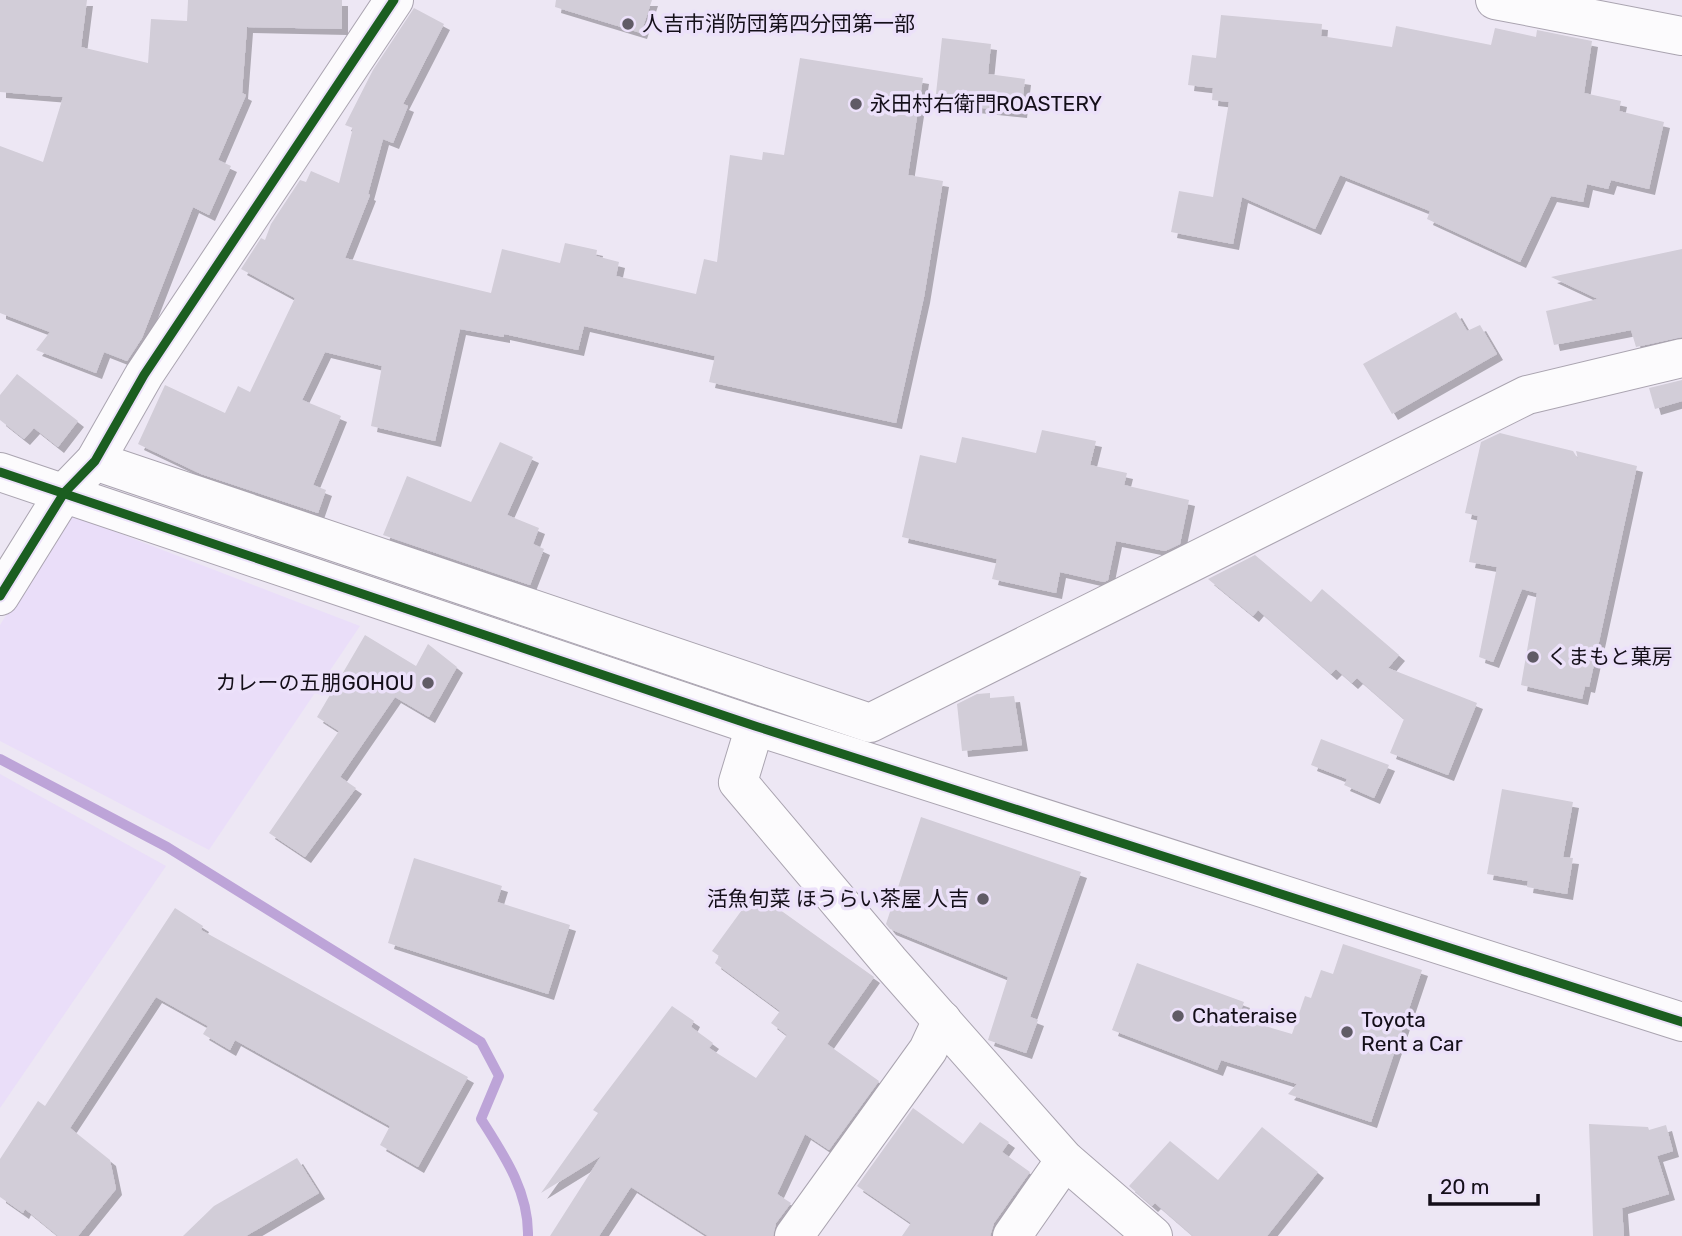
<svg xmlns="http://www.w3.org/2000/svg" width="1682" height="1236" viewBox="0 0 1682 1236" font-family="Rubik,'Noto Sans JP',sans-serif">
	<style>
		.built { fill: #eadef9 }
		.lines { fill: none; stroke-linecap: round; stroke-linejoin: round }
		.stream { stroke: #bda4d8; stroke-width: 10 }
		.building { fill: #d2cdd8; filter: url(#shadow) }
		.minor-casing { stroke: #aaa4b0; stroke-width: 40 }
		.minor { stroke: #fcfbfd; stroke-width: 38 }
		.cycleway-casing { stroke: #ece1fa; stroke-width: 13 }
		.cycleway { stroke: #1b5e20; stroke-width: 9 }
		.poi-dot { fill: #605b66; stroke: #ece1fa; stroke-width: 2.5 }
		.labels { text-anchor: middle; stroke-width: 7; stroke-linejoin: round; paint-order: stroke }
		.poi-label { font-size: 21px; fill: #140f19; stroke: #ece1fa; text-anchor: start }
	</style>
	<defs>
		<filter id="shadow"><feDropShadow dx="6" dy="6" stdDeviation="0" flood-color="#0004"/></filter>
	</defs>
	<rect width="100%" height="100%" fill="#ede7f4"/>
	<g class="built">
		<polygon points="69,514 360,626 209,850 0,741 0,625"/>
		<polygon points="0,774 166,866 0,1108"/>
	</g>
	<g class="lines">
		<path class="stream" d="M 0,759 L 167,847 L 481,1042 L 499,1076 L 481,1119 C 504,1155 529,1192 528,1236"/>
	</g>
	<g class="building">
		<polygon points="0,0 87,0 81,47 148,63 151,19 187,21 188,0 342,0 342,29 247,27 242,93 246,95 218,160 231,166 209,215 193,207 142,338 127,361 104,352 96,373 36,350 50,332 0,313 0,146 43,162 63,97 0,92"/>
		<polygon points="556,0 652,0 641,33 555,7"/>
		<polygon points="414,8 444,24 403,104 408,106 393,143 383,139 368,194 370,195 345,258 491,293 502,249 560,263 565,243 597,250 596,256 619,262 616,276 696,294 704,259 717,262 730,155 762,160 763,152 784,155 800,58 923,78 908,175 943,181 924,297 896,423 709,382 715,356 584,326 578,350 504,334 504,337 460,329 435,441 371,426 382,366 325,352 302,400 341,416 313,485 326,490 318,513 201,474 138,444 165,385 225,413 238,386 250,392 295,298 241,269 261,238 265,240 271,224 300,180 306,182 311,171 339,183 353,128 345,125 373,70"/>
		<polygon points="1221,15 1322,24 1321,36 1392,47 1396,26 1491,45 1495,28 1536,37 1537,30 1592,41 1584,93 1621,101 1619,111 1664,122 1649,189 1611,180 1608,189 1587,184 1583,202 1551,196 1520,262 1427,219 1430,211 1340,175 1315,229 1242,197 1233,244 1171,232 1179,191 1213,197 1229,102 1212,100 1213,88 1188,85 1192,55 1216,58"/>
		<polygon points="942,38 991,44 988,74 1025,79 1021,112 935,103"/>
		<polygon points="1682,249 1682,337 1636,347 1631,330 1554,345 1546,311 1598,299 1551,277"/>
		<polygon points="1456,312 1467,331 1480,325 1497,354 1392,414 1363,364"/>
		<polygon points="17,374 78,421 58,447 34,428 24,439 0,420 0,395"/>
		<polygon points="1682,380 1682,401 1655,409 1649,388"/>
		<polygon points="1042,430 1096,441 1090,465 1127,473 1124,485 1189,500 1180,544 1165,551 1116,541 1108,580 1104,582 1060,572 1056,593 992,579 997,559 902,537 920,455 956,463 962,437 1036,453"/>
		<polygon points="1500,433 1573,451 1578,459 1576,451 1637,466 1599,642 1589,687 1585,686 1582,699 1521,685 1537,593 1522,589 1493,662 1479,657 1497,567 1469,562 1478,516 1465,513 1481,442"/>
		<polygon points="500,442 533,457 507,515 539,528 533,544 544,549 530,585 383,535 407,476 471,502"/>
		<polygon points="1255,555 1311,602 1322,589 1399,655 1388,668 1477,703 1448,775 1390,753 1404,719 1357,678 1352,683 1336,669 1331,674 1258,610 1253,616 1208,579"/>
		<polygon points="365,635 416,666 428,644 457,667 429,717 395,697 340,777 356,788 305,857 269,833 339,731 317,717"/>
		<polygon points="990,693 990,698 1014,696 1022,745 962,751 957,704 977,694"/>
		<polygon points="1321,739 1389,765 1374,798 1344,785 1347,779 1311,765"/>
		<polygon points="1502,789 1573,802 1563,857 1573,858 1567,894 1527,887 1528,881 1487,874"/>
		<polygon points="921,817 1081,872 1030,1017 1038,1020 1026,1053 988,1040 1008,977 890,929 886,924"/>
		<polygon points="414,858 502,886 497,902 570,925 548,994 388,943"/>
		<polygon points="755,892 874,977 827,1044 879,1081 829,1150 805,1134 777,1194 791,1203 776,1223 773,1236 708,1236 631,1187 599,1236 550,1236 601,1156 541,1193 598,1113 593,1110 672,1006 694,1021 691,1027 713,1043 709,1048 756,1078 787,1035 771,1023 780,1011 715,963 719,956 712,951"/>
		<polygon points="175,908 203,926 201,930 468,1077 418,1167 380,1145 390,1126 235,1040 230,1050 203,1034 208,1026 156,997 70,1128 110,1160 116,1189 78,1236 58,1236 25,1209 23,1213 0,1197 0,1159 38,1101 45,1106"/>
		<polygon points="1343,944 1422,970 1371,1122 1288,1094 1297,1084 1221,1060 1217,1070 1112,1030 1137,963 1244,1002 1238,1018 1292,1034 1305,996 1311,998 1321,970 1333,974"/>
		<polygon points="913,1108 963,1144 980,1122 1009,1142 1002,1152 1030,1172 994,1223 990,1236 902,1236 911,1223 857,1186"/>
		<polygon points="1589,1124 1648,1127 1649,1130 1666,1125 1673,1151 1657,1156 1669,1194 1622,1208 1624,1236 1593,1236"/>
		<polygon points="1262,1127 1318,1172 1267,1236 1193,1236 1155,1203 1152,1206 1129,1186 1170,1141 1218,1180"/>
		<polygon points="297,1158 319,1193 246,1236 183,1236 214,1206"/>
	</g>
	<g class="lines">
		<g class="minor-casing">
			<g id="minor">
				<polyline points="1495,0 1682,36"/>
				<polyline points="95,461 870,723 1527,395 1682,358"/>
				<polyline points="0,472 755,726 1682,1022"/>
				<polyline points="0,596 64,493 95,461 144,375 394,0"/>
				<polyline points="755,726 738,782 889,961 1065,1160 1153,1236"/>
				<polyline points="794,1236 928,1050 942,1020"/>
				<polyline points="1012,1236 1065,1160"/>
			</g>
		</g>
		<use href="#minor" class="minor"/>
		<g class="cycleway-casing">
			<g id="cycleway">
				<polyline points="0,472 755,726 1682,1022"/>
				<polyline points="0,596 64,493 95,461 144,375 394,0"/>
			</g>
		</g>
		<use href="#cycleway" class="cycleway"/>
	</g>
	<g class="poi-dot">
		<circle cx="628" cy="24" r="7"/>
		<circle cx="856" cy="104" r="7"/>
		<circle cx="1533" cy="657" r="7"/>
		<circle cx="428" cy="683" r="7"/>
		<circle cx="983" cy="899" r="7"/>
		<circle cx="1178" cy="1016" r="7"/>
		<circle cx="1347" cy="1032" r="7"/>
	</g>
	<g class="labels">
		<g class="poi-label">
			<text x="642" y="31">人吉市消防団第四分団第一部</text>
			<text x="870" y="111">永田村右衛門ROASTERY</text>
			<text x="1547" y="664">くまもと菓房</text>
			<text x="414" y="690" text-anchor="end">カレーの五朋GOHOU</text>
			<text x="969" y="906" text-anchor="end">活魚旬菜 ほうらい茶屋 人吉</text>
			<text x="1192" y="1023">Chateraise</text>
			<text x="1361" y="1027">Toyota<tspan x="1361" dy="24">Rent a Car</tspan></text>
		</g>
	</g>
	<path d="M1430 1194v10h108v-10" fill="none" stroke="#140f19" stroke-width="3.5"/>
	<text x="1440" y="1194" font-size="21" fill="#140f19" stroke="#ece1fa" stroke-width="5" paint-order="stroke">20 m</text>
</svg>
